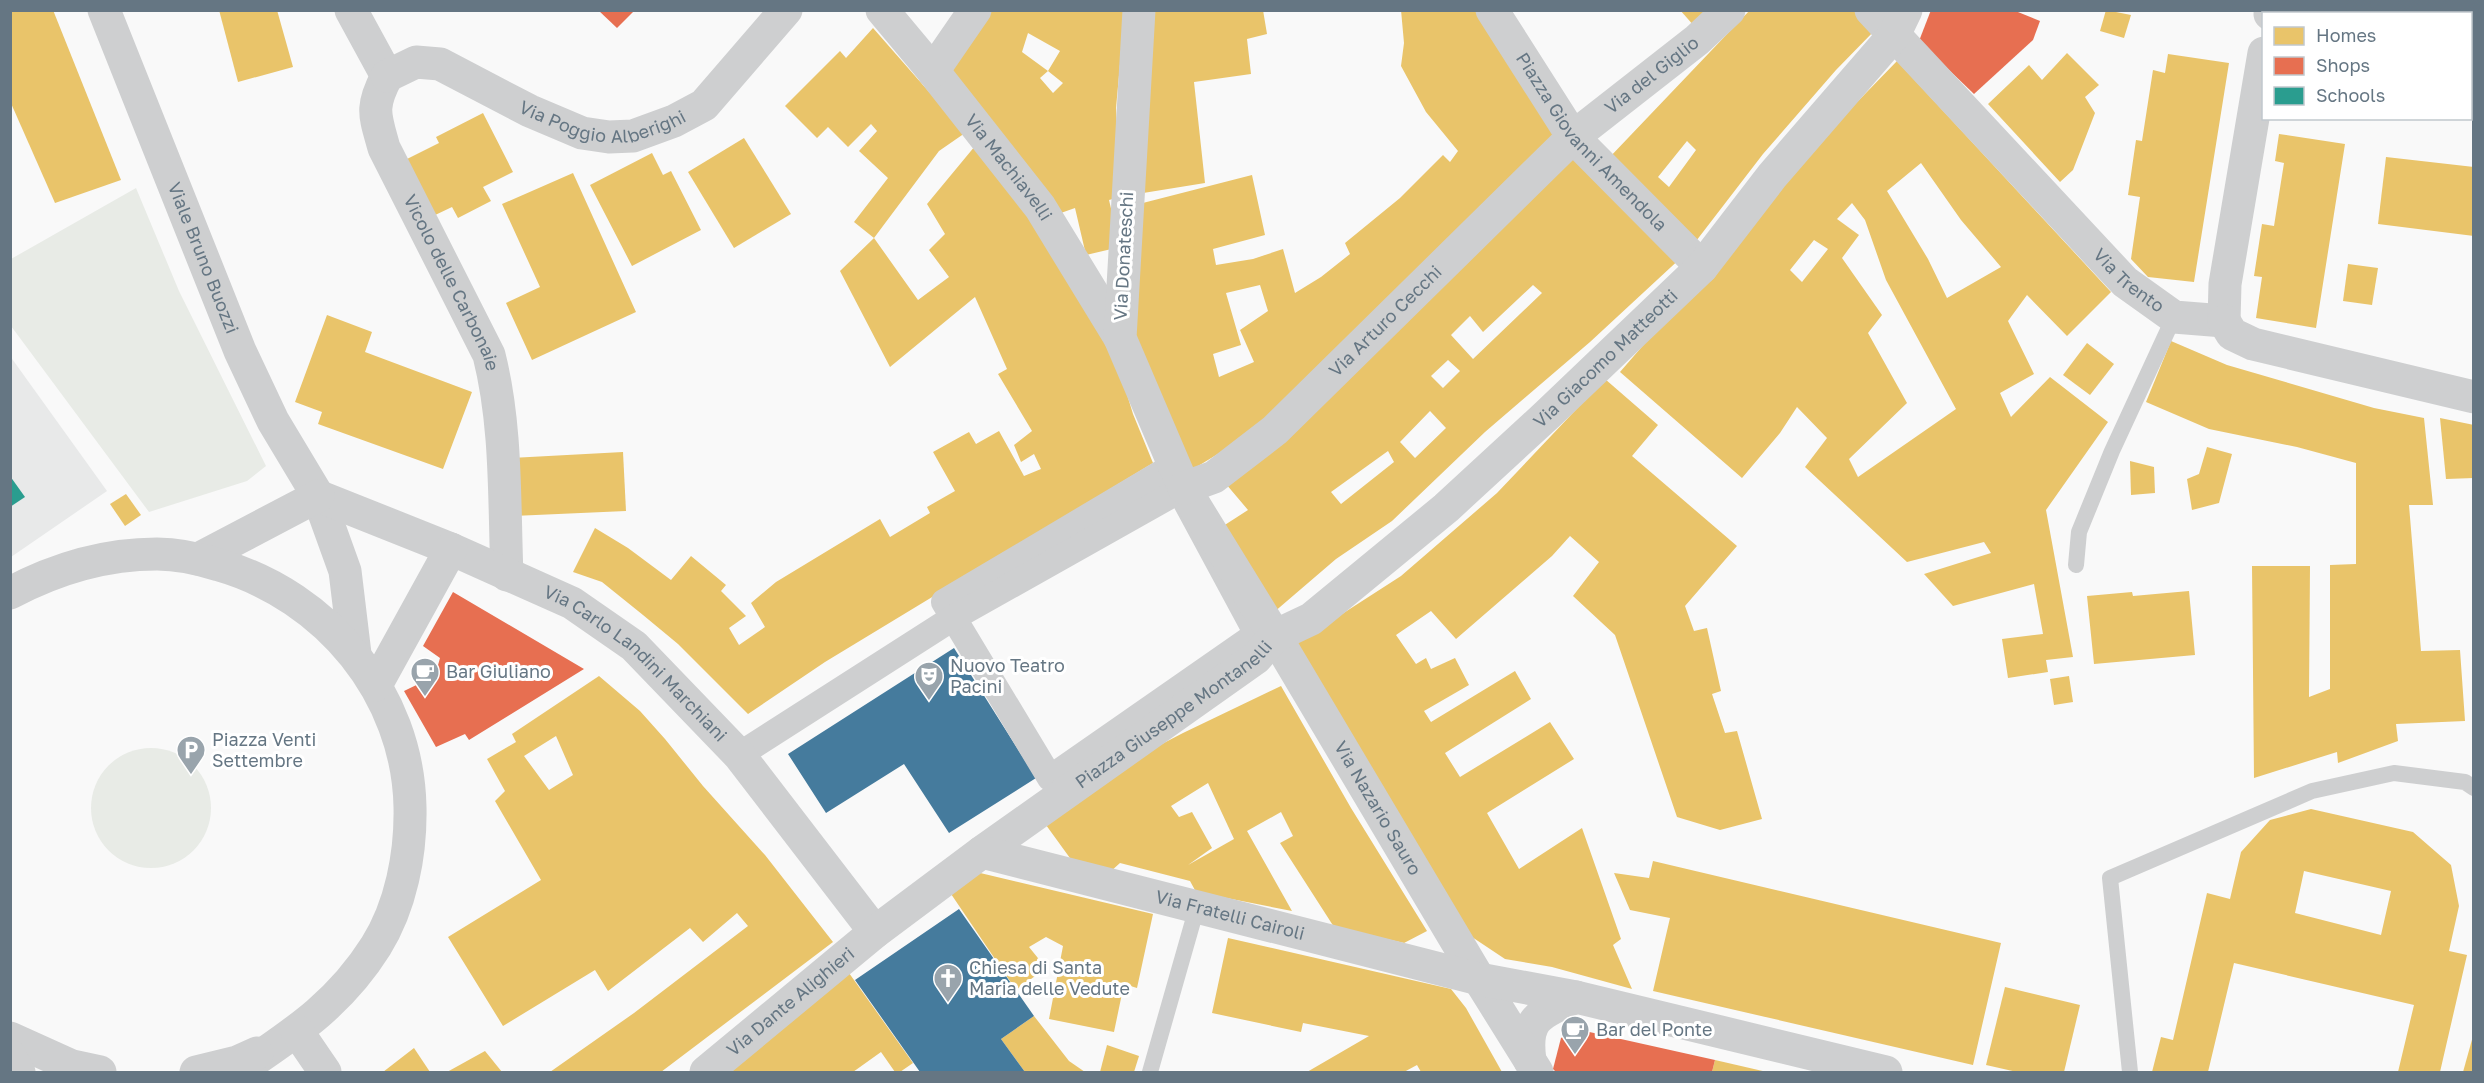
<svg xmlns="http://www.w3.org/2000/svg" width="2484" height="1083" viewBox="0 0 2484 1083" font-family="'Golos Text',sans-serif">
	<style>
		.built { fill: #e8e9e9 }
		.green { fill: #e8ebe6 }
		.homes { fill: #e9c46a; fill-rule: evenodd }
		.shops { fill: #e76f51 }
		.schools { fill: #2a9d8f }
		.public { fill: #457b9d }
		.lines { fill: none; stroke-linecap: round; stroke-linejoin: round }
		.service { stroke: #cecfd0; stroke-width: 16 }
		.pedestrian { stroke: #cecfd0; stroke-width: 26 }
		.minor { stroke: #cecfd0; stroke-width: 33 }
		.tertiary { stroke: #cecfd0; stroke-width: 33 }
		.labels { text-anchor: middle; stroke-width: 6; stroke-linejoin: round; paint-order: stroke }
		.street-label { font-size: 18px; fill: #657683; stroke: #fff }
		.poi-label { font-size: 18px; fill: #657683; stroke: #fff; text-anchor: start }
	</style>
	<rect width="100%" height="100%" fill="#f9f9f9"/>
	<polygon class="built" points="10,356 107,491 11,557 10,557"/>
	<g class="green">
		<polygon points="136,188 179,291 266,466 247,481 149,512 11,326 11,259"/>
		<circle cx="151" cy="808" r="60"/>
	</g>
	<g class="homes">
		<polygon points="10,10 53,10 121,180 55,203 10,101"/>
		<polygon points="219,10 277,10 293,67 238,82"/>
		<path d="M 982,10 L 1125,10 L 1116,108 L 1120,197 L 1109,200 L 1120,247 L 1086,255 L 1075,208 L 1058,214 L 941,70 ZM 1028,33 L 1060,51 L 1048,71 L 1063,83 L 1053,93 L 1040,78 L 1048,71 L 1022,52 Z"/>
		<polygon points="1146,10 1263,10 1267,34 1247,39 1251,74 1194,82 1205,183 1137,194"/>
		<path d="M 1401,10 L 1478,10 L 1553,135 L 1249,435 L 1185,474 L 1131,344 L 1135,205 L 1252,175 L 1265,235 L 1213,249 L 1216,265 L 1253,259 L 1283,249 L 1295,293 L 1321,277 L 1350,254 L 1345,243 L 1400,198 L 1443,155 L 1450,162 L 1458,151 L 1426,112 L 1401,66 L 1404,43 ZM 1260,285 L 1268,311 L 1240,330 L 1254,362 L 1219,377 L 1213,354 L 1241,345 L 1226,293 Z"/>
		<polygon points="1680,10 1712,10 1695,27"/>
		<path d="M 1750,10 L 1860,10 L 1877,28 L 1836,70 L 1763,154 L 1693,245 L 1608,159 ZM 1687,141 L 1696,150 L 1669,187 L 1658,177 Z"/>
		<polygon points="2106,10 2131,15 2124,38 2100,31"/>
		<polygon points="2409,10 2474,10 2474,23 2470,22 2470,14 2420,14"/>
		<polygon points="873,28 965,133 939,151 874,238 854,222 888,178 859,151 877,131 871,124 848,147 828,127 817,138 785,106 840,51 846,58"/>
		<polygon points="2067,53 2099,85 2085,97 2095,113 2073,170 2060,182 1988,104 2029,65 2042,80"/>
		<polygon points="2168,54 2229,63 2194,282 2148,277 2131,259 2140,197 2128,195 2136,140 2142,141 2153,70 2165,73"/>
		<path d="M 1897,61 L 2111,292 L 2067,336 L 2027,295 L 2008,321 L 2034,374 L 2000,393 L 2011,417 L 2050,377 L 2108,422 L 2046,510 L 2073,657 L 2046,660 L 2048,672 L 2008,678 L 2002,639 L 2043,634 L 2034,584 L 1953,606 L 1924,574 L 1991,553 L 1984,542 L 1907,562 L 1805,467 L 1827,438 L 1797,407 L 1780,433 L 1742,478 L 1620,372 L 1830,130 ZM 1921,163 L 1961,220 L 2001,267 L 1947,298 L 1928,259 L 1887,191 ZM 1852,203 L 1865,220 L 1886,280 L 1956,409 L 1858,477 L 1849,459 L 1907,403 L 1868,333 L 1882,315 L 1842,258 L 1859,235 L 1837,219 ZM 1814,240 L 1828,249 L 1802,282 L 1790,270 Z"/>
		<polygon points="483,113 513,172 483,187 491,201 458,218 452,207 431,217 403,161 439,143 436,137"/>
		<polygon points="2279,134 2345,144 2316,328 2256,318 2262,277 2254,276 2262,224 2274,226 2284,163 2275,161"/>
		<polygon points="744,138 791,214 734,248 688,172"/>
		<polygon points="980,140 1114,352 1133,414 1153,463 825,662 748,714 678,644 643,615 602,582 573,572 595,528 628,548 671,580 691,556 726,585 721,591 746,616 729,628 739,645 765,627 751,603 776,582 880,519 890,537 930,513 927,507 955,491 933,452 969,432 976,444 999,431 1024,476 1041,469 1034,454 1021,462 1014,445 1032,431 998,374 1007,369 975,297 890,367 840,271 874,238 918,300 949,277 929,250 945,234 927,204"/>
		<path d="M 1573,151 L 1684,255 L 1590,342 L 1485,432 L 1392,521 L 1336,559 L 1273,613 L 1217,530 L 1248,510 L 1226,484 ZM 1533,285 L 1542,293 L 1473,359 L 1451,335 L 1470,316 L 1483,332 ZM 1448,360 L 1460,371 L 1443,388 L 1431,376 ZM 1430,411 L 1446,428 L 1415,458 L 1400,442 ZM 1388,451 L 1394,462 L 1341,504 L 1331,492 Z"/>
		<polygon points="652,153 663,175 671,171 701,230 632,266 590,185"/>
		<polygon points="2386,157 2474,167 2474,236 2378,224"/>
		<polygon points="573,173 636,312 532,360 506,303 540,287 502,204"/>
		<polygon points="2348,264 2378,268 2372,305 2343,301"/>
		<polygon points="327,315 372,332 365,352 472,392 443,469 318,424 322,412 295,402"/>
		<polygon points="2171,341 2227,365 2374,408 2424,418 2433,505 2409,505 2421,651 2460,650 2465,721 2396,724 2398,741 2338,763 2337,752 2254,778 2252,566 2310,566 2309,697 2330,689 2330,565 2356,564 2356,463 2297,447 2209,429 2146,402"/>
		<polygon points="2087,343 2114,364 2090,395 2063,375"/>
		<polygon points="1605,379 1658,425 1632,456 1737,546 1685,606 1694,631 1707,628 1721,691 1712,694 1725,733 1737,731 1762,819 1720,830 1677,817 1615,635 1573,596 1599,562 1570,536 1552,556 1456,639 1431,611 1396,635 1416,664 1426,658 1431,669 1455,658 1469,685 1424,711 1431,722 1515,671 1531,699 1445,753 1460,777 1550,722 1574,759 1487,813 1519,869 1582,828 1621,939 1613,945 1632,989 1552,967 1505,959 1469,935 1297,643 1401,576 1497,493"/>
		<polygon points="2440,418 2474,425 2474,478 2446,479"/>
		<polygon points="2207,447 2232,454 2219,503 2192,510 2187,479 2199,474"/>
		<polygon points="623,452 626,511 513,516 511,458"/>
		<polygon points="2130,461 2154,467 2155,493 2131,495"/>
		<polygon points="126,494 141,515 125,526 110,504"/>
		<polygon points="2189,591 2195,655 2094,664 2087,596 2132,592 2133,596"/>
		<path d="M 599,676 L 640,711 L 665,739 L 703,786 L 765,855 L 833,942 L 661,1072 L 550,1072 L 634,1013 L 748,926 L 737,913 L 703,942 L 690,928 L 608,991 L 595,970 L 503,1026 L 448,937 L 541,880 L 495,801 L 505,791 L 487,759 L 516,742 L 512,734 ZM 556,736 L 573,775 L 549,790 L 524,756 Z"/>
		<polygon points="2069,676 2073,702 2054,705 2050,679"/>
		<path d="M 1281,686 L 1351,808 L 1427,931 L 1404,943 L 1334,927 L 1280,843 L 1293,836 L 1281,812 L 1247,831 L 1292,911 L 1196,892 L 1190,881 L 1120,863 L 1110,872 L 1075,865 L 1046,825 L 1133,759 L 1183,733 ZM 1208,783 L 1234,839 L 1188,865 L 1212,848 L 1192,812 L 1179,817 L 1171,806 Z"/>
		<path d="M 2311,809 L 2413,832 L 2451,865 L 2459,906 L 2449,951 L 2467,955 L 2440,1072 L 2398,1072 L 2414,1005 L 2234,963 L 2208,1072 L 2152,1072 L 2161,1037 L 2173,1040 L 2207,893 L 2230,899 L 2241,852 L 2270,820 ZM 2304,871 L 2391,891 L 2381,935 L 2295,913 Z"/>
		<polygon points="1653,861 2001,943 1973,1065 1653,991 1670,918 1630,910 1614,873 1649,878"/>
		<polygon points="976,872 1153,914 1137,988 1124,984 1114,1032 1049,1019 1063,946 1046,937 1029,947 1046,968 1016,990 949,891"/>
		<polygon points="1228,938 1451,989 1466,1008 1502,1072 1421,1072 1417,1065 1404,1072 1307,1072 1369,1036 1303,1023 1301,1032 1212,1013"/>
		<polygon points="849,973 913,1063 900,1072 895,1072 881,1052 853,1072 725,1072"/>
		<polygon points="2005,987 2080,1005 2064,1072 2017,1072 1986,1065"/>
		<polygon points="1034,1016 1069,1061 1085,1072 1025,1072 1001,1039"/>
		<polygon points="2473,1036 2474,1072 2463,1072"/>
		<polygon points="1107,1045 1139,1056 1134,1072 1100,1072"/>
		<polygon points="414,1048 430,1072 383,1072"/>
		<polygon points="485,1051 502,1072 447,1072"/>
		<polygon points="1715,1060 1767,1072 1712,1072"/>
	</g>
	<g class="shops">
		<polygon points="598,10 635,10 617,28"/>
		<polygon points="1931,10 2013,10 2040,21 2033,40 1974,94 1919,41"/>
		<polygon points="453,592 584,669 469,740 465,734 436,747 404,691 435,676 440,658 423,646"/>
		<polygon points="1576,1029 1715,1060 1712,1072 1556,1072 1553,1069 1561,1038"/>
	</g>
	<polygon class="schools" points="10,476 25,497 10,507"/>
	<g class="public">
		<polygon points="954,648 1036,778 949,833 904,764 826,813 788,754"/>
		<polygon points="959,909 1034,1016 1001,1039 1025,1072 920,1072 855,980"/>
	</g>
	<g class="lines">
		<g class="service">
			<polyline points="2076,565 2079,532 2112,451 2174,317"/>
			<polyline points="1150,1072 1197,907"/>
			<polyline points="2130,1072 2110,878 2312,791 2394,773 2465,782 2474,788"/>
		</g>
		<g class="pedestrian">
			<polygon points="1168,469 1257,634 1050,778 944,602"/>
			<polyline points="739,755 953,618 1184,488"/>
		</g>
		<g class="minor">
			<path id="s1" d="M 104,10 L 240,351 L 273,421 L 318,496 L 345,571 L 355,654"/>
			<polyline points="351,10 387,76"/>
			<path id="s2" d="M 882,10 L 933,71 L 1040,207 L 1120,338"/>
			<path id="s3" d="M 1139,10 L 1120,338 L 1184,488 L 1275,636 L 1479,979"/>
			<path id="s4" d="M 1492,10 L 1573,137 L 1702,267"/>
			<path id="s5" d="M 1871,10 L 2125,282 L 2174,317 L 2224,321"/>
			<polyline points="2270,14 2271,10"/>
			<polyline points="933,71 975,10"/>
			<path id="s6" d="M 387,76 C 370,108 375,115 384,148 L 489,355 C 507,426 504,502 507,575"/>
			<path id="s7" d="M 387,76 L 416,62 L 440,64 L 530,111 L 582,133 L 609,137 L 633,136 L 674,121 L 704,105 L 786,10"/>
			<polyline points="2224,321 2225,284 2264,53"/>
			<polyline points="2224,321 2232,334 2253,344 2474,397"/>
			<path id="s8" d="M 1184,488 L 1214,477 L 1275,430 L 1573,137 L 1697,40 L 1729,10"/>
			<path id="s9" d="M 318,496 L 451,549 L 572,603 L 634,646 L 739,755 L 875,932"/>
			<polyline points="198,559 318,496"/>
			<path d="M 10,593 C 57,568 104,554 157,554 C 178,554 200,559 219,565 C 327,596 408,694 410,807 C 411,854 401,906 376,946 C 339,1005 293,1034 237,1072"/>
			<polyline points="376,685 451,549"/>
			<path id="s10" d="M 982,852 L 1256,658 L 1275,636 L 1311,619 L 1446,508 L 1548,414 L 1702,267 L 1772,176 L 1894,35 L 1906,10"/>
			<polyline points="297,1031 325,1072"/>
			<polyline points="10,1038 72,1066 100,1072"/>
			<polyline points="10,1056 19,1072"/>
			<path d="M 1530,1061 C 1524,1017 1540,1014 1576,997"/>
			<polyline points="196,1072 237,1062 257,1053"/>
		</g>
		<g class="tertiary">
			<polyline points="1479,979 1537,1072"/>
			<path id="s11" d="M 706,1072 L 875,932 L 982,852 L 1479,979 L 1576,997 L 1886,1072"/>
		</g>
	</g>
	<defs>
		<g id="cafe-pin" transform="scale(1.5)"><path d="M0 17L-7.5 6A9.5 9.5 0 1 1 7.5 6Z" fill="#99a4ac" stroke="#fff"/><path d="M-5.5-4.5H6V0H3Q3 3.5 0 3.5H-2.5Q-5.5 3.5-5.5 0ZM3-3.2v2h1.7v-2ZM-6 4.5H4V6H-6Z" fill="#fff"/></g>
		<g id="theatre-pin" transform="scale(1.5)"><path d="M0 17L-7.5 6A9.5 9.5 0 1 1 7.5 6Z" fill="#99a4ac" stroke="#fff"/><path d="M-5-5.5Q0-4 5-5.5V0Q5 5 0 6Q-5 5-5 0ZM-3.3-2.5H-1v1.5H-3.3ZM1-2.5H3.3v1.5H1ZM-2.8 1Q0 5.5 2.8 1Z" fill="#fff"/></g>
		<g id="parking-pin" transform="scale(1.5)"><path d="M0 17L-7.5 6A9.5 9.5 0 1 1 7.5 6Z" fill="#99a4ac" stroke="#fff"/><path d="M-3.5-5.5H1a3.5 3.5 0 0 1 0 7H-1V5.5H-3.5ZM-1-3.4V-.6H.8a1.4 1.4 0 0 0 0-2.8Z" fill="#fff"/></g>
		<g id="church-pin" transform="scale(1.5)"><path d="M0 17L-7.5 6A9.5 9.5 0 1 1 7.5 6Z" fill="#99a4ac" stroke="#fff"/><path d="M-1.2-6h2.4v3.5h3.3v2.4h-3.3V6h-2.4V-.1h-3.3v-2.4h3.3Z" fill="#fff"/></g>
	</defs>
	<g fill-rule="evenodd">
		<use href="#cafe-pin" x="425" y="672"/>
		<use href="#theatre-pin" x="929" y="676"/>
		<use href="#parking-pin" x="191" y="750"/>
		<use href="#church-pin" x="948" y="978"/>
		<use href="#cafe-pin" x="1575" y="1030"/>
	</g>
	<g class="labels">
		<g class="street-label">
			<text dy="6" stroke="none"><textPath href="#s8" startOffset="627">Via del Giglio</textPath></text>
			<text dy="6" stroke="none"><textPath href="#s7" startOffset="234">Via Poggio Alberighi</textPath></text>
			<text dy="6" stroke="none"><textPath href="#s4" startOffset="166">Piazza Giovanni Amendola</textPath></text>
			<text dy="6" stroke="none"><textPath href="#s2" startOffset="202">Via Machiavelli</textPath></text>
			<text transform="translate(1124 256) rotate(-87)" y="6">Via Donateschi</text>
			<text dy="6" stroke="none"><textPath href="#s1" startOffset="267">Viale Bruno Buozzi</textPath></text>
			<text dy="6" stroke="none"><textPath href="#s5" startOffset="374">Via Trento</textPath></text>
			<text dy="6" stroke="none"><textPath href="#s6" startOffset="226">Vicolo delle Carbonaie</textPath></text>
			<text dy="6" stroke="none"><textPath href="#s8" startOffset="264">Via Arturo Cecchi</textPath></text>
			<text dy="6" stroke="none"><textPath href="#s10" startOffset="798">Via Giacomo Matteotti</textPath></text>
			<text dy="6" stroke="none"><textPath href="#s9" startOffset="363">Via Carlo Landini Marchiani</textPath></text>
			<text dy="6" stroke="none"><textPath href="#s10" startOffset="236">Piazza Giuseppe Montanelli</textPath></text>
			<text dy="6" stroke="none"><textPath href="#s3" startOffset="866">Via Nazario Sauro</textPath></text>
			<text dy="6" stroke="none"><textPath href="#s11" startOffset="609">Via Fratelli Cairoli</textPath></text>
			<text dy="6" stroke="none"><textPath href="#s11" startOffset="110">Via Dante Alighieri</textPath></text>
		</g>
		<g class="poi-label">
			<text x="950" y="672">Nuovo Teatro<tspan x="950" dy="21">Pacini</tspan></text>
			<text x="446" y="678">Bar Giuliano</text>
			<text x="212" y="746">Piazza Venti<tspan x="212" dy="21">Settembre</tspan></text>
			<text x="969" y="974">Chiesa di Santa<tspan x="969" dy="21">Maria delle Vedute</tspan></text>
			<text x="1596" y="1036">Bar del Ponte</text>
		</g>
	</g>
	<rect width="2484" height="1083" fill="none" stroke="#657683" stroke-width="24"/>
	<rect x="2262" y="12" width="210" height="108" fill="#ffffff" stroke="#c1c8cd" stroke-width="1.5"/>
	<rect x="2274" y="27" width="30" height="18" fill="#e9c46a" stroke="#c1c8cd" stroke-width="1.5"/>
	<text x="2316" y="42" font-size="18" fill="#657683">Homes</text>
	<rect x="2274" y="57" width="30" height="18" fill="#e76f51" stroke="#c1c8cd" stroke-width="1.5"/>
	<text x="2316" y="72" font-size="18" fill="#657683">Shops</text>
	<rect x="2274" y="87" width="30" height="18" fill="#2a9d8f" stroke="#c1c8cd" stroke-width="1.5"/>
	<text x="2316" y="102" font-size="18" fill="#657683">Schools</text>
</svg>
